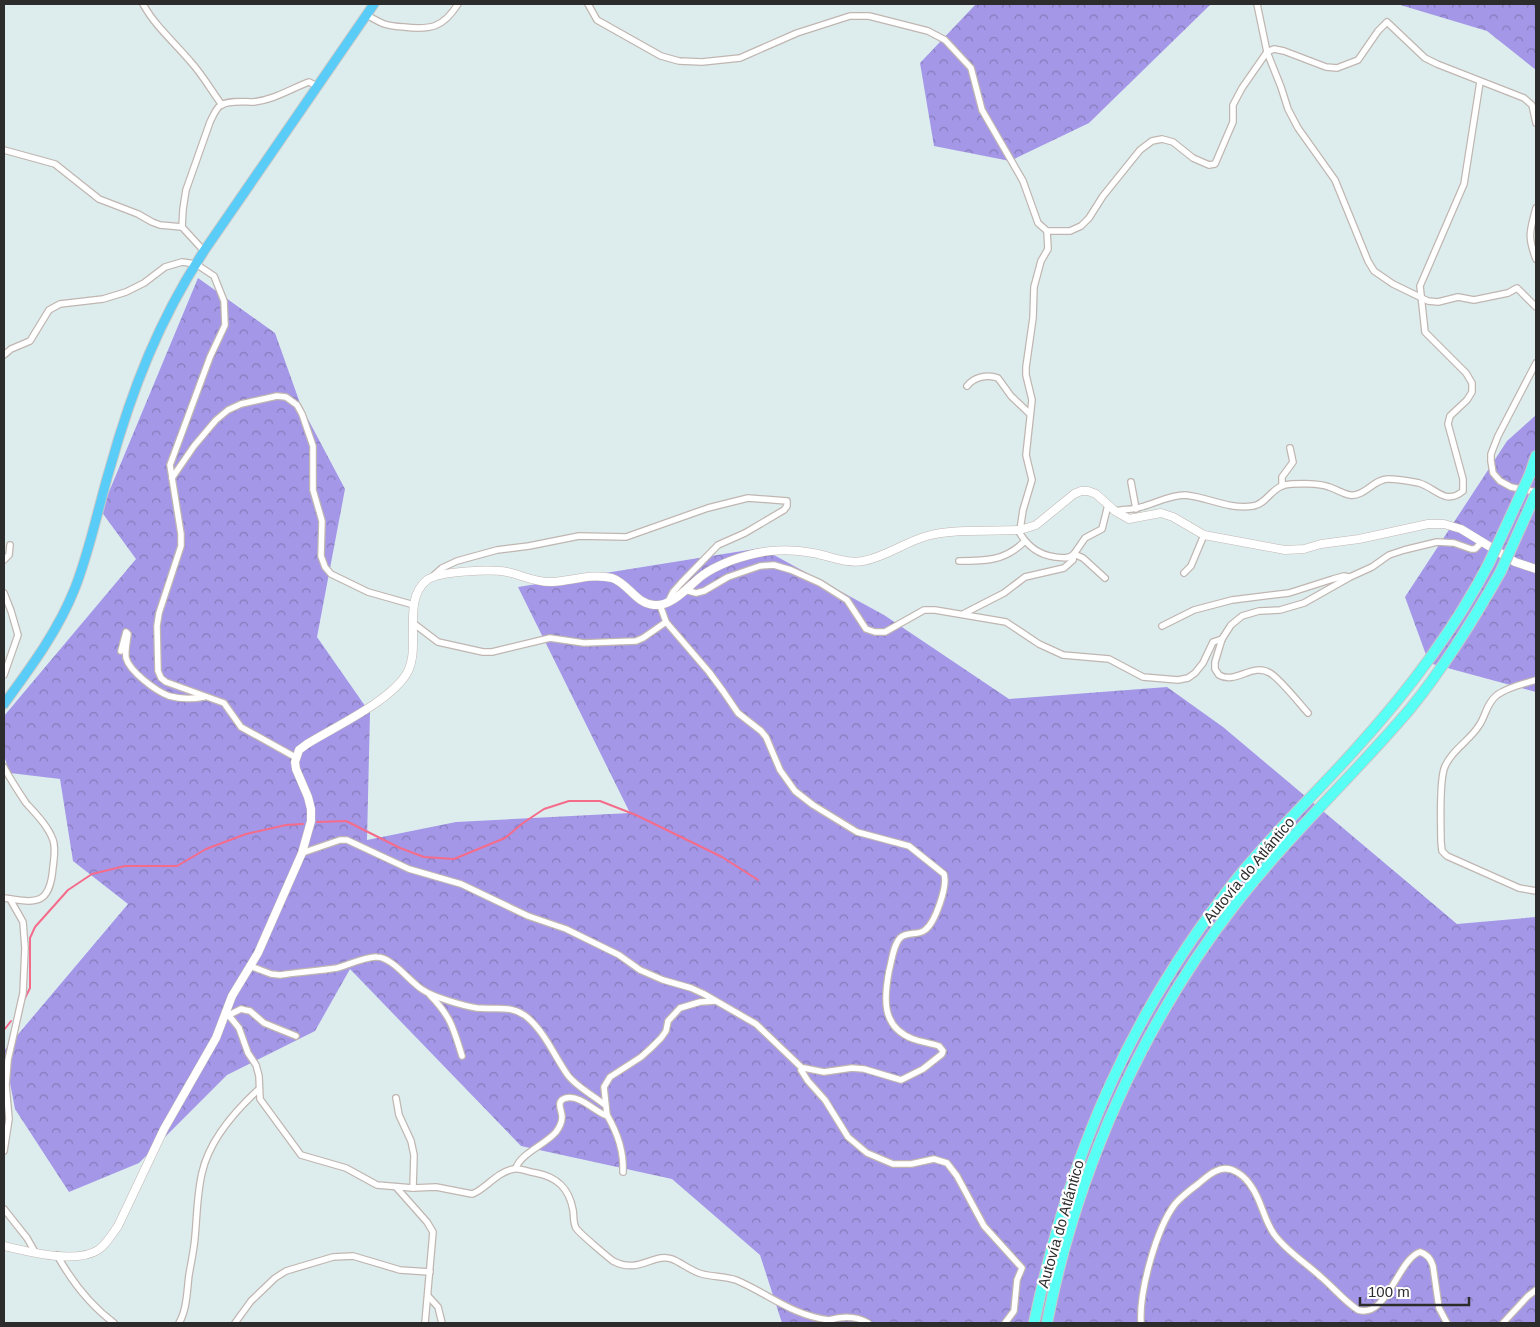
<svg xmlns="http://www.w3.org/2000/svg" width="1540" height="1327" viewBox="0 0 1540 1327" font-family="Arial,sans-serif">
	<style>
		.forest { fill: url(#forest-crowns) }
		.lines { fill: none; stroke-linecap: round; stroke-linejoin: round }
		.stream { stroke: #f56c8b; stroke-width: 2 }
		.street-casing { stroke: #c0b6b1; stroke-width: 8 }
		.secondary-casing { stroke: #c0b6b1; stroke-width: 9 }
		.primary-casing { stroke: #c8c8c8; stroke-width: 11 }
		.highway-casing { stroke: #c8c8c8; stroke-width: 12 }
		.street { stroke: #fff; stroke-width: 5.5 }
		.secondary { stroke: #fff; stroke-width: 8 }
		.primary { stroke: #59cdf8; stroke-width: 9 }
		.highway { stroke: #57fff4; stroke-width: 10 }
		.highway-bridge-casing { stroke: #c8c8c8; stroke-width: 12; stroke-linecap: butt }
		.highway-bridge { stroke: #57fff4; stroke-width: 10 }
		.labels { text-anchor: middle; stroke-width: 4.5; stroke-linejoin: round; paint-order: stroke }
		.street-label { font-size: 15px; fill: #2c2c2c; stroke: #fff }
	</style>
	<defs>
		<pattern id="forest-crowns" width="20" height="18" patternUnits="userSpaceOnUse" patternTransform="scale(1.25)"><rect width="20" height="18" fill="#a497e7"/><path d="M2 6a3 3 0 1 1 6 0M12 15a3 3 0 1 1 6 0" fill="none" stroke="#867bbb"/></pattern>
	</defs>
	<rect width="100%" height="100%" fill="#ddedee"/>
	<g class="forest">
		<polygon points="976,4 1211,4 1089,123 1010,161 934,146 920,63"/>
		<polygon points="1397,4 1536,4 1536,70 1487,31"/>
		<polygon points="198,278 275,333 301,406 345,489 317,637 370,713 367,840 456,822 630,813 518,587 761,548 884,615 1009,699 1167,687 1223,727 1457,924 1536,917 1536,1323 782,1323 760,1255 672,1179 521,1146 350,969 315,1031 227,1075 139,1163 69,1192 15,1109 4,1051 128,904 73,861 60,779 10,773 4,756 4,716 136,559 101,511"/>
		<polygon points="1536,415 1536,692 1429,663 1405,597 1507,441"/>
	</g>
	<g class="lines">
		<g class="stream">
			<polyline points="317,822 346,821 400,848 424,857 454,859 505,838 523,823 544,809 569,801 600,801 636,815 722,857 758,880"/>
			<polyline points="24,1000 30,988 30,938 35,927 68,890 92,874 125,866 177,866 206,849 246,834 286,825 303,824"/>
			<polyline points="4,1030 11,1021"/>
		</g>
		<g class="street-casing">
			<g id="street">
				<path d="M 143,4 C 155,26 174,42 190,61 C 202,74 211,90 222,105"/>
				<polyline points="588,4 597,20 661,56 679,61 702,62 740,58 797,33 850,16 869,16 928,31 945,40 971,68 982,110 1023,181 1038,223 1047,231 1070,231 1081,226 1089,218 1103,196 1140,150 1152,141 1162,139 1173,142 1193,158 1209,165 1215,164 1233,122 1233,105 1242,88 1267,52 1274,49 1284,51 1326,67 1337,68 1358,60 1378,31 1387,22 1425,58 1437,64 1524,98 1532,105 1536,123"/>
				<polyline points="1257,4 1267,52 1281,87 1288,109 1298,128 1335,180 1368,261 1374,271 1393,284 1428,301 1438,302 1458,297 1474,300 1508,293 1517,288 1536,307"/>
				<path d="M 367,15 C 382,24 386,26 404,27 C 430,30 443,28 458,4"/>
				<polyline points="4,150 55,164 99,199 138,214 152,222 160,225 182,227"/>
				<path d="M 1536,208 C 1530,231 1527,236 1536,259"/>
				<path d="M 204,251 L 182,227 L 183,209 L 186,190 L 210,122 C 213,116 216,108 221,105 C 230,100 244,102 253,102 C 274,100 290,89 309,82 L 317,86"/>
				<polyline points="4,355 11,349 30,341 49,310 60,304 103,299 126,292 144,283 165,267 182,262 196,264 214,276 224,301 225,325 210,357 170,465 181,534 181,546 159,613 157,626 158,671 161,678 166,682 224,703 241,727 295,757"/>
				<polyline points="1536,363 1498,436 1491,454 1491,461 1493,473 1500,481 1511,487 1536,492"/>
				<path d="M 967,386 C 974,377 987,374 998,378 L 1011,396 L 1030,414"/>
				<polyline points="172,478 194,446 216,420 228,410 241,404 277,396 286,397 297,405 302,414 313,446 313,490 322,521 321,556 325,567 331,574 368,592 414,605"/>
				<polyline points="1131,482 1136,509"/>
				<polyline points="1282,486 1282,477 1293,462 1290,448"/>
				<path d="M 1115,511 C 1124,509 1133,510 1141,507 C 1156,503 1170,495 1185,495 C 1208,497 1229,510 1253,506 C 1266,504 1271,489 1284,485 C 1294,483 1320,483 1329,487 C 1336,489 1343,494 1350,495 C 1364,497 1374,479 1388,479 C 1398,479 1409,481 1419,483 C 1436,488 1445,506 1463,491 L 1463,479 L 1448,424 L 1450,416 L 1467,400 L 1472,392 L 1472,383 L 1466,373 L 1425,332 L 1420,286 L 1464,184 L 1480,82"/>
				<path d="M 1018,530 C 1026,545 1038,555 1055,557 C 1063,558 1069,559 1074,554"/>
				<polyline points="1020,530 1023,510 1032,480 1026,455 1032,400 1026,375 1026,367 1033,318 1034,287 1041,261 1048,249 1047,231"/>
				<polyline points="1074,554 1083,558 1105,578"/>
				<polyline points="4,560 9,555 10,545"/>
				<path d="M 959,561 C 986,561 1005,561 1025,541"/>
				<polyline points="1184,573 1191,566 1204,535"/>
				<polyline points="433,576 442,568 457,561 497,550 529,546 579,536 626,537 708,508 748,498 787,501 787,506 784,510 745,533 718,545 681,583 673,592 668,602"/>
				<polyline points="685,590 696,593 704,591 728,577 760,566 774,565 791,570 820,583 847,600 866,629 875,632 885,632 924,610 935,610 1006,622 1039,644 1063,655 1109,659 1143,677 1178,680 1188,678 1195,673 1203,663 1213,642 1222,639"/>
				<polyline points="4,593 11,611 18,635 4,675"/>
				<path d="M 660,605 L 666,622 L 709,672 L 723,691 L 738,713 L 761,731 L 766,737 L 780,770 L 795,791 L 813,805 L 857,832 L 909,846 L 944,874 C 948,886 935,923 925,930 C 918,936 907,931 900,938 C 893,946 892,960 889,971 C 884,998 881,1027 913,1039 C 921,1042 930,1043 939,1046 L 943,1051 L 942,1054 L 923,1069 L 901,1080 L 864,1069 L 852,1068 L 824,1072 L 804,1068 L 801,1070 L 808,1081 L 825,1100 L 848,1137 L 867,1153 L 893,1164 L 911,1164 L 934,1159 L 947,1163 L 957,1176 L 984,1226 L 1022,1268 L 1017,1280 L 1014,1311 L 1005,1323"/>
				<polyline points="963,614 1004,593 1025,577 1064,568 1073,560 1074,554 1085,538 1102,529 1108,505"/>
				<polyline points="413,623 438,642 483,652 492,652 550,638 584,643 636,641 643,638 666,622"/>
				<polyline points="1162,626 1194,610 1232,600 1289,593 1333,579 1344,576 1349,577"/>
				<path d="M 121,651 L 126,632 L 128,634 C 127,642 125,650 126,658 C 130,672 156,691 169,696 C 180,699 193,699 204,697"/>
				<path d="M 1536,680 C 1523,684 1508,687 1497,695 C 1487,703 1486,714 1480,724 C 1471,740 1450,751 1444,769 C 1439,786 1441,823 1441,842 L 1442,851 L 1447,856 L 1519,888 L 1536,891"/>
				<path d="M 1308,713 C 1299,703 1280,679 1270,673 C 1252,662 1236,685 1219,675 L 1215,669 L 1215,662 L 1222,639 L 1231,625 L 1242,616 L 1259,611 L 1280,610 L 1304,603 L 1350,577 L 1372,567 L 1389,555 L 1404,550 L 1437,542 L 1454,543 L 1471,549 L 1475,549 L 1482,542"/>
				<path d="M 4,767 C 10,779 18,791 26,803 C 36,814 48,826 53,840 C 56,848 54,859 53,867 C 50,906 36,903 4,898"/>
				<polyline points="302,853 340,840 347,840 409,869 461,884 528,916 566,929 619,955 640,970 663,980 691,988 704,994 756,1024 802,1068"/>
				<path d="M 250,966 L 271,974 L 280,975 C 299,972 318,971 337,968 C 348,965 367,956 377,957 C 392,957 410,982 423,990 C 433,997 464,1006 477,1008 C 495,1010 512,1004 528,1018 C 545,1033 554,1055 567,1074 C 575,1086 593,1095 605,1105"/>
				<path d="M 430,995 C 451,1017 453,1027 462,1056"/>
				<path d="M 226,1012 L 239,1028 L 248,1053 L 256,1065 L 259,1076 L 260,1099 L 301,1155 L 346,1168 L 377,1185 L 413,1188 L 436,1187 L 472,1194 C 484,1191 496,1172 514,1169 C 520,1168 529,1172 536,1173 C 557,1177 569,1188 573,1210 C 574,1216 573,1223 576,1228 C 579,1233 609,1258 613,1261 C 639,1275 654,1252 672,1259 C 682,1263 691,1271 702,1274 C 713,1277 725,1276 736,1280 C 769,1294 791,1315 829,1320 L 830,1323"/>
				<polyline points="229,1015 241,1009 245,1010 250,1011 264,1023 296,1036"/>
				<polyline points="396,1098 399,1115 411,1141 414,1155 413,1188"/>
				<path d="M 607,1115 C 617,1132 624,1152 623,1172"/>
				<polyline points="4,1151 9,1119 6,1085 8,1060 23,993 25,948 23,922 10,899"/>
				<path d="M 516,1168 C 520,1154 546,1144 556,1132 C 559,1128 562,1123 562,1117 C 562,1110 555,1101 566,1098 C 580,1095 593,1110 605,1115 L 607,1115 L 604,1087 L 610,1077 L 641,1057 L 651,1048 L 661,1038 L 666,1031 L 668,1021 L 680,1008 L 700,1002 L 715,1001"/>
				<polyline points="396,1187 427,1222 433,1232 425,1323"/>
				<polyline points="4,1209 27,1238 35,1252"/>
				<path d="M 57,1255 C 72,1282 90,1305 114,1323"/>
				<polyline points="428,1296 438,1307 442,1323"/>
				<path d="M 829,1320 C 843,1316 856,1316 868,1323"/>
				<path d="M 179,1323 C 187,1310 187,1290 189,1275 C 191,1263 194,1250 195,1237 C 197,1216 197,1194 202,1173 C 209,1141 235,1111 259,1089"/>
				<polyline points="235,1323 251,1301 275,1278 286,1271 333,1257 353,1256 400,1270 430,1272"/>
				<path d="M 1141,1323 C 1139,1292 1156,1229 1175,1204 C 1182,1196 1190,1190 1198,1184 C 1203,1180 1209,1174 1216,1171 C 1231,1163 1246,1177 1253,1189 C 1262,1203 1264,1220 1274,1234 C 1286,1251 1305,1262 1321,1277 C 1333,1287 1344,1301 1358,1310 C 1387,1319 1398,1259 1420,1252 C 1427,1254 1431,1259 1433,1266 L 1439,1308 L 1447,1323"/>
				<polyline points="1503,1323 1528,1296 1536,1290"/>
			</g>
		</g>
		<g class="secondary-casing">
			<path id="secondary" d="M 4,1246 C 29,1252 76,1264 98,1250 C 107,1244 112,1234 118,1226 L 164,1129 L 216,1038 L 232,996 L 258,953 L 302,853 L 311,821 L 311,809 L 308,797 L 296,769 L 295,762 L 299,750 L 307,744 C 334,727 391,701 407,673 C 422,647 401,600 427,580 C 439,571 492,569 507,572 C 522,575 536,583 552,582 C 572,581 592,573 612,578 C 628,583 636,604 654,605 C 673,607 689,585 703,575 C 711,569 720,565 730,561 C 758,551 783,547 813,553 C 830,556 846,564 863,561 C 886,557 905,542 927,536 C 951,529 993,531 1020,530 L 1036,525 L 1074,494 L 1081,491 L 1088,491 L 1096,494 L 1115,511 L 1129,519 L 1161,513 L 1173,517 L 1204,535 L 1285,550 L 1304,549 L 1321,544 L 1359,539 L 1428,524 L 1444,524 L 1461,529 L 1515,562 L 1536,569"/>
		</g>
		<g class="primary-casing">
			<path id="primary" d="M 4,704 C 31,667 58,631 75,588 C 90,550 98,508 110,468 C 132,389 159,320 204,251 L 374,4"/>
		</g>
		<g class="highway-casing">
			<g id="highway">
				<polyline points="1530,474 1536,456"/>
				<path d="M 1034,1323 C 1069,1155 1131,1011 1239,876 C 1274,833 1315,794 1352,753 C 1405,695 1453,633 1489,563"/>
				<path d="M 1047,1323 C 1076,1173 1142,1023 1237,902 C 1290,834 1354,775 1410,709 C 1445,666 1474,619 1501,571"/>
			</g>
		</g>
		<use href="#street" class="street"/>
		<use href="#secondary" class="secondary"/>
		<use href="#primary" class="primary"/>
		<use href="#highway" class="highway"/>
		<g class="highway-bridge-casing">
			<g id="highway-bridge">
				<polyline points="1489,563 1530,474"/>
				<polyline points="1501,571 1536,493"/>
			</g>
		</g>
		<use href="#highway-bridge" class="highway-bridge"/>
	</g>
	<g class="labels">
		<g class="street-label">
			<text transform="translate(1249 870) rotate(-50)" y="5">Autovía do Atlántico</text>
			<text transform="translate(1061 1224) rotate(-74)" y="5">Autovía do Atlántico</text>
		</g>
	</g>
	<rect width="1540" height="1327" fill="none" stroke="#2c2c2c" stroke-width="10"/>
	<path d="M1360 1297v8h109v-8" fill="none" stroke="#2c2c2c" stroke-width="2.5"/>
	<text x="1368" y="1297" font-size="15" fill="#2c2c2c" stroke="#ffffff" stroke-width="4" paint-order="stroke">100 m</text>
</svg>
